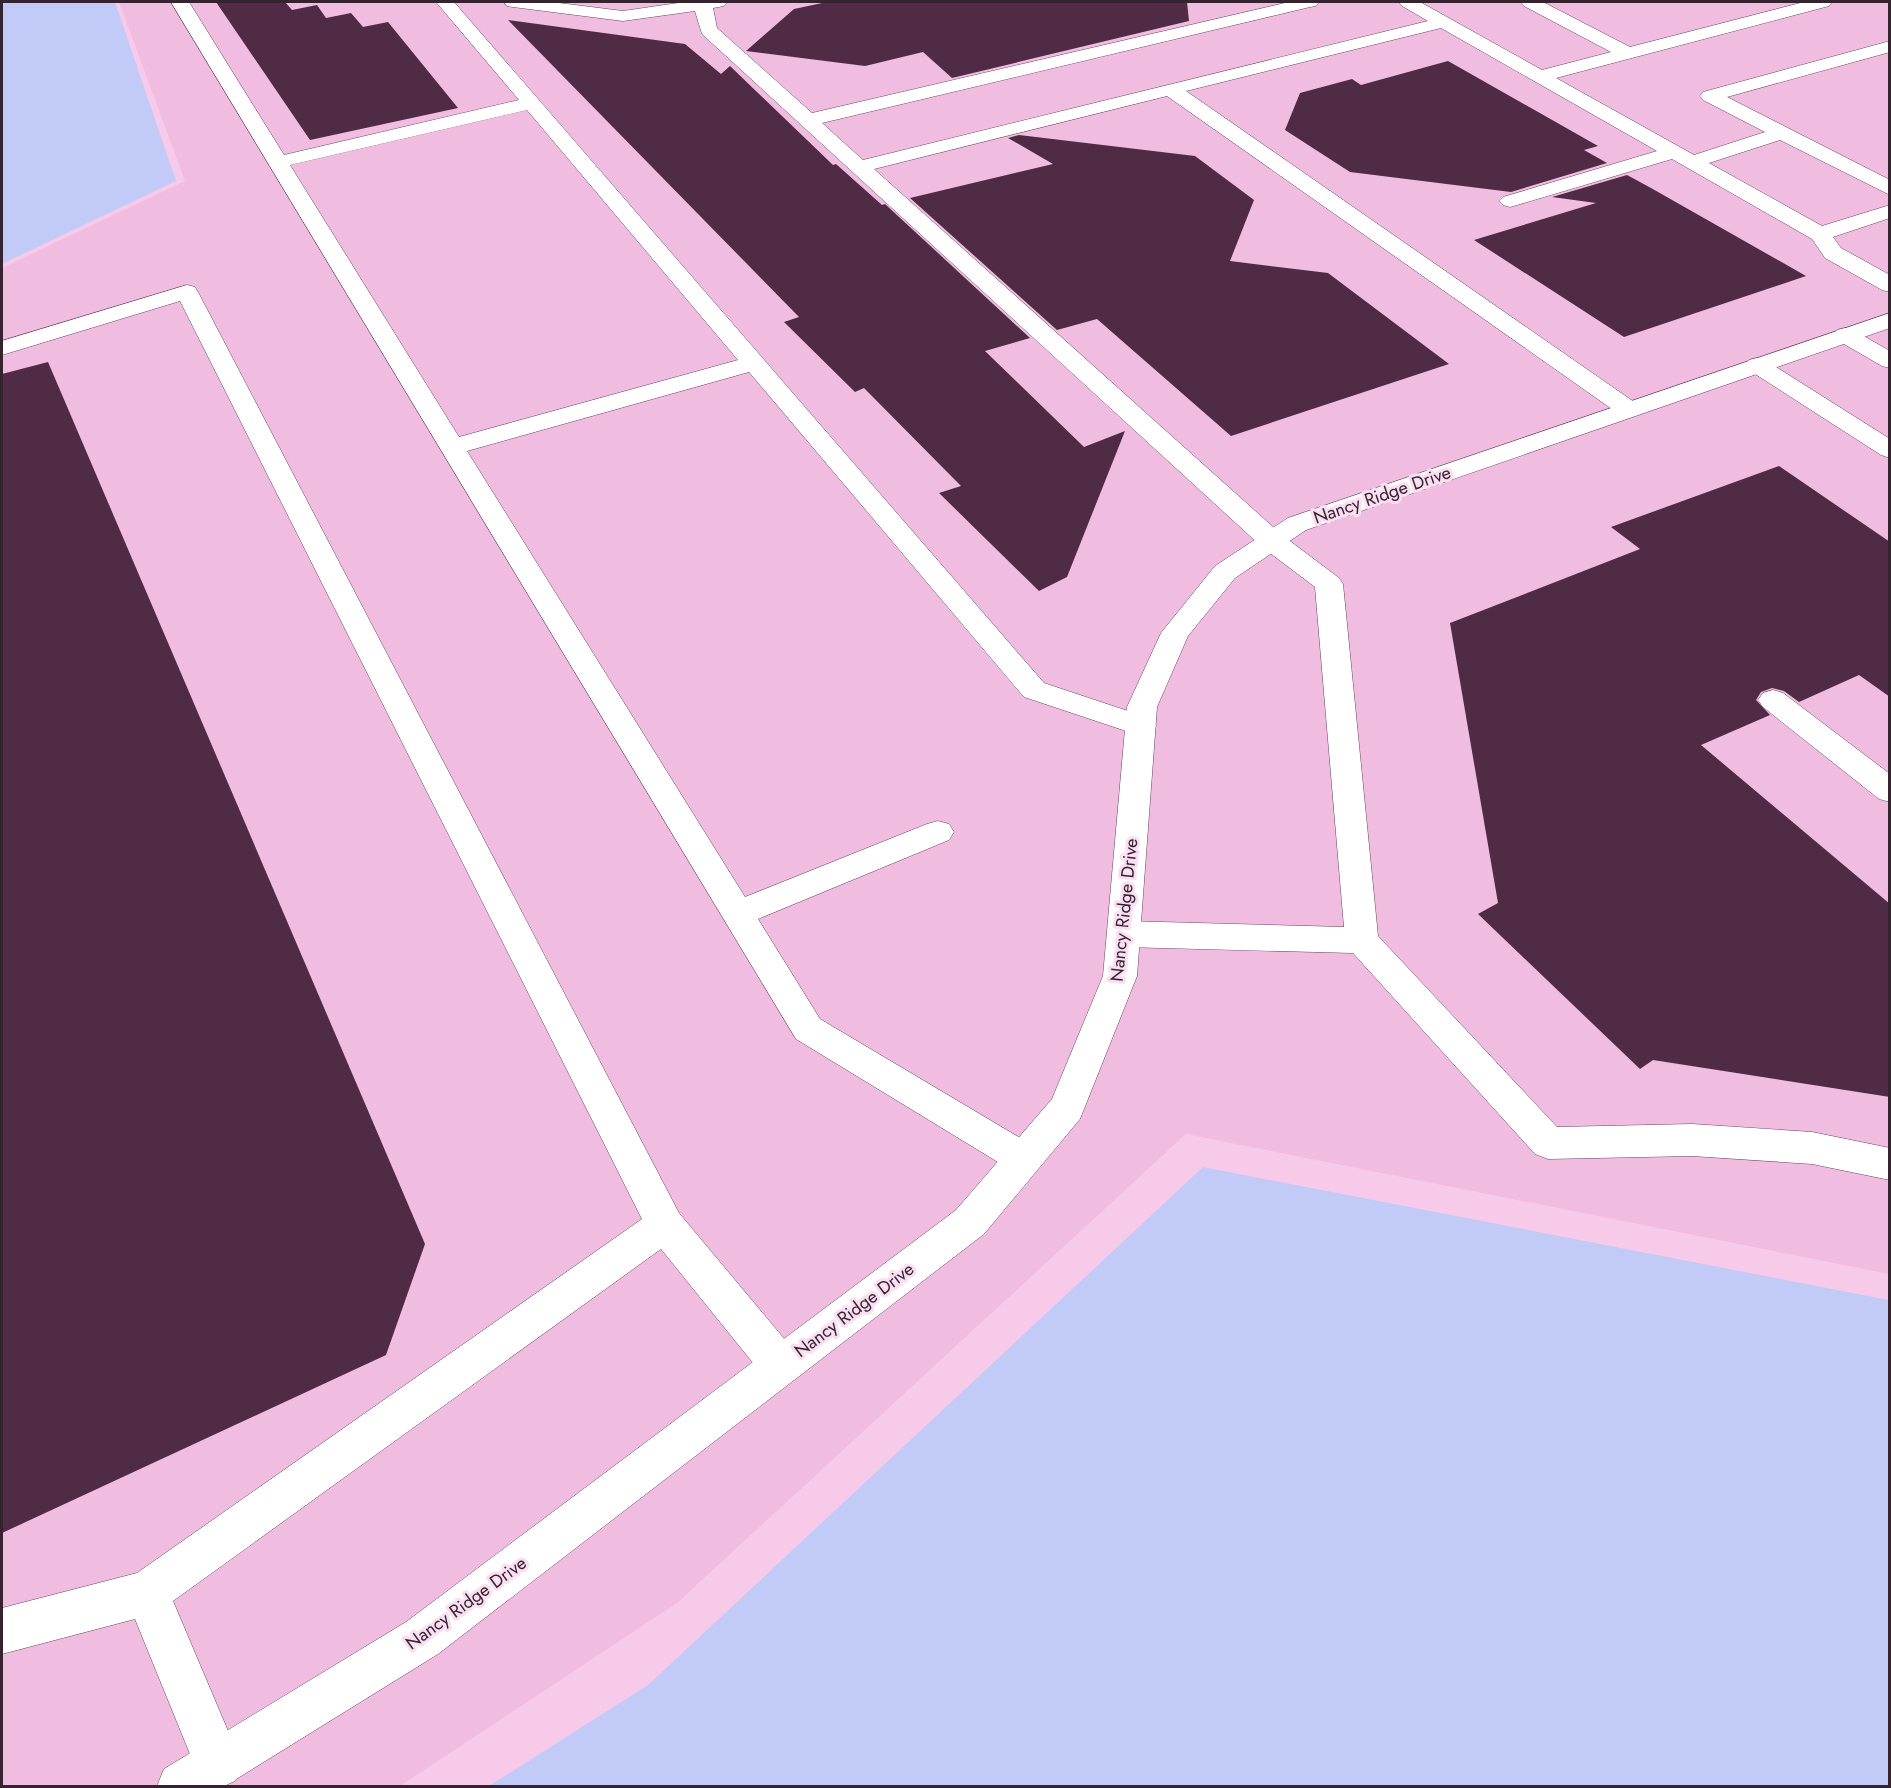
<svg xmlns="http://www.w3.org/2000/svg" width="1891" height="1788" viewBox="0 0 1891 1788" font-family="Jost,sans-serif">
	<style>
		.built { fill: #f0bce0 }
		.green { fill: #c2caf7 }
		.building { fill: #4f2b45 }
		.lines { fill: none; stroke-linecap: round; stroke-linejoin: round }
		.service-casing { stroke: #6a445f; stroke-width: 1 }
		.tertiary-casing { stroke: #6a445f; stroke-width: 1 }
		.service { fill: #fff; fill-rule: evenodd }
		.tertiary { fill: #fff; fill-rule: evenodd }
		.labels { text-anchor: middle; stroke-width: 6; stroke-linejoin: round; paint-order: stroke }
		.street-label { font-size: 18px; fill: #352430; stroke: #fadef1 }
	</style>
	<rect width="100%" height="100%" fill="#f8caea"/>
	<polygon class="built" points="119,2 1889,2 1889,1274 1186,1134 677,1603 400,1786 2,1786 2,268 185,181"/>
	<g class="green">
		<polygon points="2,2 115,2 176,181 2,264"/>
		<polygon points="1203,1167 1889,1300 1889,1786 489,1786 648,1685"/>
	</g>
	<g class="building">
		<polygon points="216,2 285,2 292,10 317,5 326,18 351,13 363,27 388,22 458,108 310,140"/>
		<polygon points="827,2 1187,2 1189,21 952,78 923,52 865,66 746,51 794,9"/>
		<polygon points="508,20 685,44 721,74 730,66 833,165 836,164 882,205 885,204 1030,338 985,351 1084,447 1125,431 1067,577 1039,591 939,493 961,486 864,388 855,392 784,322 799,317"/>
		<polygon points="1448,61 1598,146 1584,150 1607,163 1511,192 1350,172 1285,130 1300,93 1352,79 1361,85"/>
		<polygon points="1019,135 1195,156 1254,200 1230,261 1328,273 1449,364 1231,436 1097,319 1057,330 910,198 1053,164 1008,138"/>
		<polygon points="1627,175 1651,188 1806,276 1624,337 1474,240 1596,203 1552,197"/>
		<polygon points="48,362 425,1244 386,1355 2,1533 2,374"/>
		<polygon points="1779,466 1890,542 1890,697 1859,675 1799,702 1784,691 1772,688 1761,692 1756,700 1770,715 1701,745 1890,904 1890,1097 1653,1060 1640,1069 1478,914 1498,903 1450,623 1640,549 1611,527"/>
	</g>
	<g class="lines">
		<g class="service-casing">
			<g id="service">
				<path d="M 171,2 L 189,2 L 284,155 L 519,100 L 436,2 L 454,2 L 1044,683 L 1152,719 L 1156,726 L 1152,733 L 1141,736 L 1024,697 L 749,372 L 467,451 L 745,897 L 927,824 L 938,821 L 949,824 L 954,832 L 949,840 L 758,919 L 820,1019 L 1037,1148 L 1043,1159 L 1037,1170 L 1024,1175 L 1011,1170 L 796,1039 ZM 527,110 L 738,360 L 459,437 L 290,165 Z"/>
				<polygon points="504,2 551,2 623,11 685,2 727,2 724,6 713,8 717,28 812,113 1289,2 1319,2 1316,6 1310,7 822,123 863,160 1428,21 1402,6 1399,2 1420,2 1542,70 1611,52 1524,6 1521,2 1543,2 1630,47 1804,2 1832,2 1829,6 1556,78 1694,155 1765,132 1703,100 1700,96 1703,92 1890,41 1890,52 1727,97 1890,180 1890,195 1780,140 1709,163 1822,226 1890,205 1890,218 1833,237 1841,248 1890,275 1890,292 1882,290 1825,258 1812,239 1672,159 1517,205 1510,207 1503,205 1499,201 1503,197 1657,151 1441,28 1186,91 1637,404 1640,409 1637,414 1628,416 1619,414 1167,96 874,169 1282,535 1339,578 1343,584 1378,936 1557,1127 1692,1124 1812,1132 1890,1148 1890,1180 1812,1164 1692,1156 1548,1159 1535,1154 1353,953 1124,947 1112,943 1107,934 1112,925 1124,921 1344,927 1315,587 1262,547 702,34 695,11 623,21 513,7 507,6"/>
				<path d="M 187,285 L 195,287 L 198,292 L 679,1213 L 796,1353 L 802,1366 L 796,1379 L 781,1385 L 766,1379 L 661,1249 L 173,1601 L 242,1764 L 235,1781 C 221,1787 215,1787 201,1781 L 135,1619 L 2,1654 L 2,1608 L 137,1573 L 642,1219 L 180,301 L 2,355 L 2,341 Z"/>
				<polygon points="1845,328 1853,330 1890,351 1890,368 1882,366 1837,340 1833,335 1837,330"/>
				<polygon points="1757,358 1765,360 1890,439 1890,458 1881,455 1749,370 1745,365 1749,360"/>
				<polygon points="1773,690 1783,693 1890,774 1890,802 1879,799 1763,707 1758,700 1763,693"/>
			</g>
		</g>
		<g class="tertiary-casing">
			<polygon id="tertiary" points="1890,313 1890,328 1306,530 1235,578 1188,636 1157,707 1137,976 1080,1119 984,1234 438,1654 225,1786 157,1786 164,1769 406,1622 956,1210 1052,1099 1103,976 1127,707 1161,633 1215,566 1288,518"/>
		</g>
		<use href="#service" class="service"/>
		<use href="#tertiary" class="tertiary"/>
	</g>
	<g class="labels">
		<g class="street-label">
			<text transform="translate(1382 495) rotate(-19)" y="6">Nancy Ridge Drive</text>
			<text transform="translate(1124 910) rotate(-84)" y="6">Nancy Ridge Drive</text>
			<text transform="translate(854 1310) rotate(-37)" y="6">Nancy Ridge Drive</text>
			<text transform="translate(466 1603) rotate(-36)" y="6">Nancy Ridge Drive</text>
		</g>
	</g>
	<rect width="1891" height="1788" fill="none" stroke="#352430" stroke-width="6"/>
</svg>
